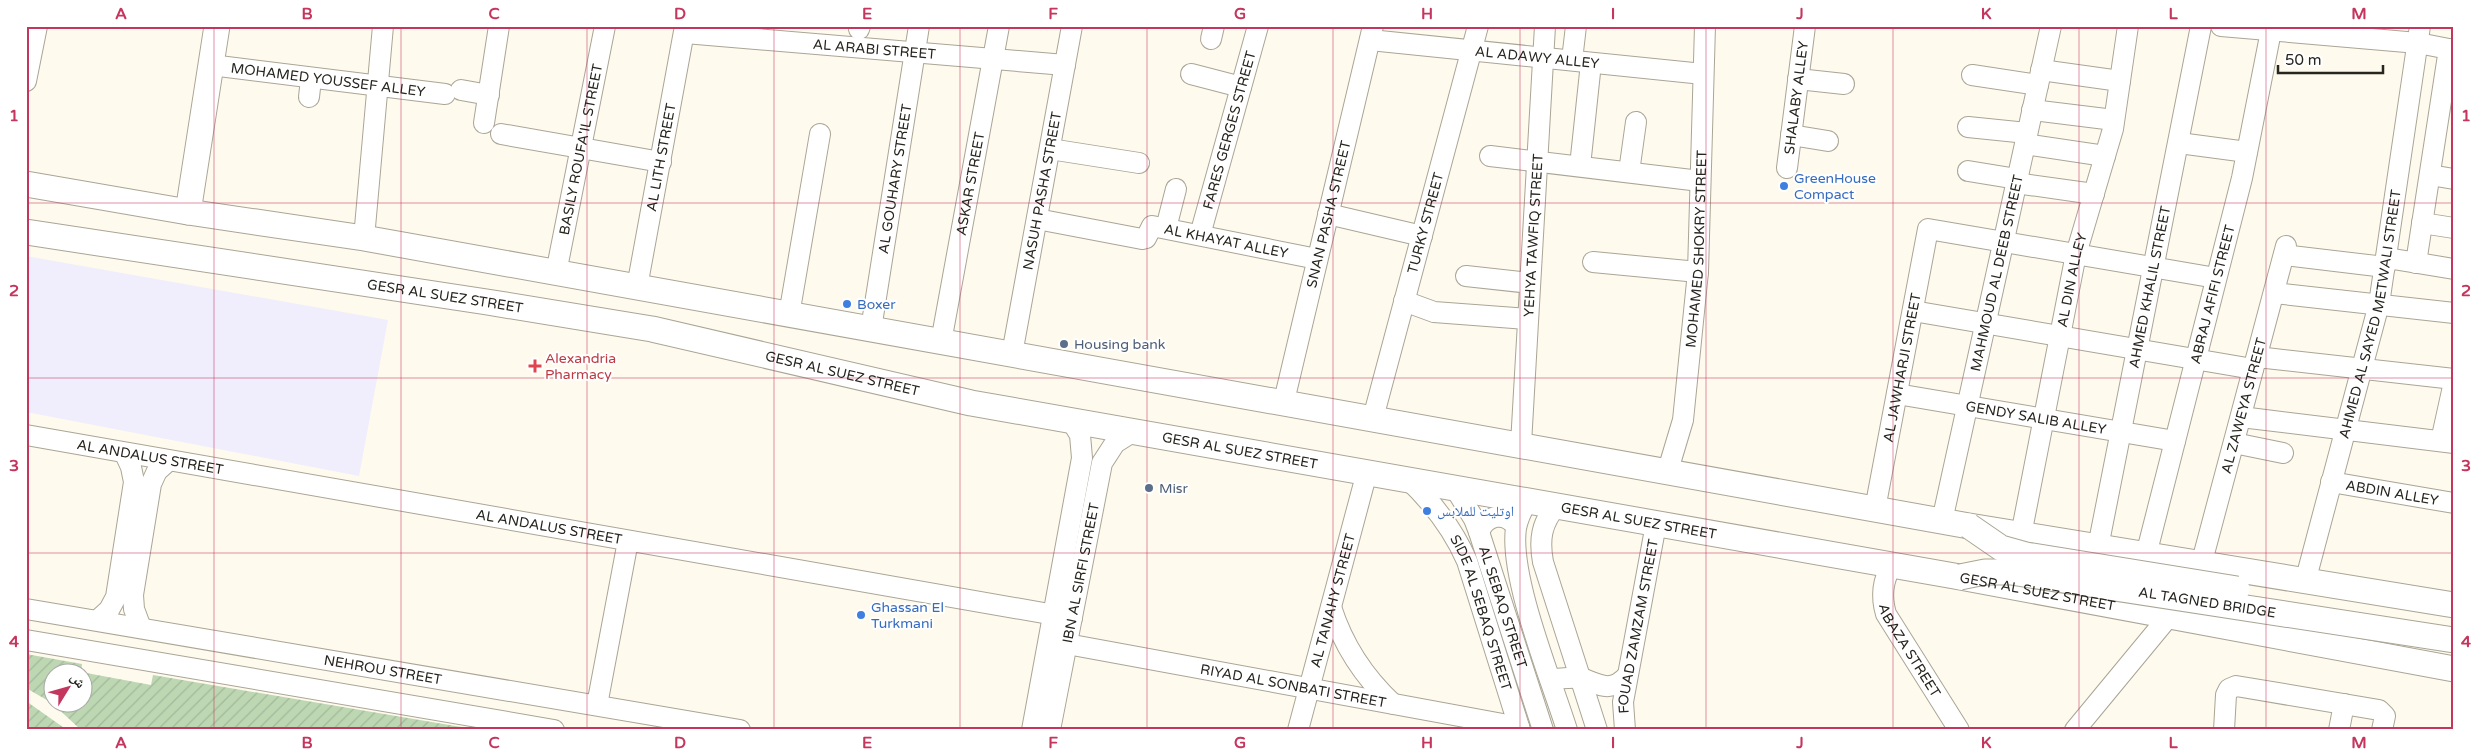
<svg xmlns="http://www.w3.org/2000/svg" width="2480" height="756" viewBox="0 0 2480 756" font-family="'Varela Round','Noto Naskh Arabic',sans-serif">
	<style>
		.commercial { fill: #f0eefc }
		.garden { fill: url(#garden-furrows) }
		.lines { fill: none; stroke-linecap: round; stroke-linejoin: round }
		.minor-casing { stroke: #aaa595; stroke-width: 22 }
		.major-casing { stroke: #aaa595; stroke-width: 27 }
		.minor { stroke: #fff; stroke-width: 20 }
		.major { stroke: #fff; stroke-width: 25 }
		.major-bridge-casing { stroke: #aaa595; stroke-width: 27; stroke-linecap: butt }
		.major-bridge { stroke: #fff; stroke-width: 25 }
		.grid { fill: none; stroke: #c5365e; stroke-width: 1; stroke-opacity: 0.55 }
		.shop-dot { fill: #3f7fe0; stroke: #fff; stroke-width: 2 }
		.service-dot { fill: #5c6f8a; stroke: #fff; stroke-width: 2 }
		.health-dot { fill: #e0444e; stroke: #fff; stroke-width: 2 }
		.labels { text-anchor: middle; stroke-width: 4; stroke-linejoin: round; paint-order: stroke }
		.street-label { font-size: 14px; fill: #27251f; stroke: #fff }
		.shop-label { font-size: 14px; fill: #366cbe; stroke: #fff; text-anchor: start }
		.service-label { font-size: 14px; fill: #4e5e75; stroke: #fff; text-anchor: start }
		.health-label { font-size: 14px; fill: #be3a42; stroke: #fff; text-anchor: start }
		.neatline { fill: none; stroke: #c5365e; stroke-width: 2 }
		.grid-label { font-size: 16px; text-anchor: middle; font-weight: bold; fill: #c5365e }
	</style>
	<defs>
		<pattern id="garden-furrows" width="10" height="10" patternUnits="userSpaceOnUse" patternTransform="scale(1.25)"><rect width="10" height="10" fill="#bdd7b3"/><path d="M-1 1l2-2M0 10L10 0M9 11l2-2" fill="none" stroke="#a2b89a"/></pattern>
	</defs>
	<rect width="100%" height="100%" fill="#fefaed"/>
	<polygon class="commercial" points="26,256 388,320 359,476 26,412"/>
	<g class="garden">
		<polygon points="26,654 82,664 81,672 151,685 153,675 479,730 81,730 53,704 82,704 82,674 52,674 52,703 26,688"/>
		<polygon points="26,701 67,730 26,730"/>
	</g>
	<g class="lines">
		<g class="minor-casing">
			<g id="minor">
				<polyline points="2221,26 2418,43 2454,50"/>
				<polyline points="859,29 860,26"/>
				<path id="s1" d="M 685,33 L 1065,65"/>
				<polyline points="1211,39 1214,26"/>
				<path id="s2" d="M 1370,40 L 1703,74"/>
				<polyline points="1572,60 1576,26"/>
				<path id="s3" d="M 211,65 L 445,94"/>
				<polyline points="2041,70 2120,81"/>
				<polyline points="1191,74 1241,87"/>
				<polyline points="1972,75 2038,85"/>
				<polyline points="1798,79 1844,84"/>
				<polyline points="26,81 37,26"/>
				<polyline points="461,90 489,95"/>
				<polyline points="309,97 311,79"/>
				<polyline points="2032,110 2114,120"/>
				<polyline points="484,123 499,26"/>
				<polyline points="1968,127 2027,133"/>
				<polyline points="501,134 661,162"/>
				<polyline points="1791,135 1828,141"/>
				<polyline points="2179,143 2247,152"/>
				<polyline points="2025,144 2105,156"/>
				<polyline points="1050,149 1139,163"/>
				<polyline points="1490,156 1700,181"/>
				<polyline points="1580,166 1591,63"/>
				<path id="s4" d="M 1787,168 L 1805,26"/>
				<polyline points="1968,171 2017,179"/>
				<polyline points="1629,172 1636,122"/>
				<polyline points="2430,175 2454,179"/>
				<polyline points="2016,183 2094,194"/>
				<polyline points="1328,214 1422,236"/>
				<path id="s5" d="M 1037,219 L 1142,239 L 1146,238 L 1152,226 L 1317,259"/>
				<polyline points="2422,223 2454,228"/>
				<polyline points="1166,228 1176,189"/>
				<path id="s6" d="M 1200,235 L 1258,26"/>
				<polyline points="364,238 383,26"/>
				<polyline points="2284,255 2385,267"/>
				<polyline points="2387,258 2454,269"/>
				<polyline points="1593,262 1698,272"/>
				<polyline points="2416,263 2449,49"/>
				<path id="s7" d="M 556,273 L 605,26"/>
				<polyline points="1466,276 1530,283"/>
				<path id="s8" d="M 637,287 L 685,26"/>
				<polyline points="2274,293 2454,313"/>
				<polyline points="1404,301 1434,312 1528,319"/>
				<polyline points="1913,311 2253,369"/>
				<polyline points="789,315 820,134"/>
				<path id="s9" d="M 871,329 L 919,26"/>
				<path id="s10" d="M 941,342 L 999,26"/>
				<path id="s11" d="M 1012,354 L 1072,26"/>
				<polyline points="2257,357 2454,379"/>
				<path id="s12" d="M 1897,394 L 2175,441"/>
				<path id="s13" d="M 1284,401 L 1373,26"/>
				<polyline points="2241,417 2454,443"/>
				<path id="s14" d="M 1373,418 L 1478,26"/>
				<path id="s15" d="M 26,435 L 1072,618"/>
				<polyline points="2441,441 2454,382"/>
				<polyline points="2234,443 2283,453"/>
				<path id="s16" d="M 1521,444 L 1545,26"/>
				<path id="s17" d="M 1668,470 L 1683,420 L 1698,272 L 1705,26"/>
				<path id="s18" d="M 1408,479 C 1434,504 1453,529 1467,561 L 1520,730"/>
				<path id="s19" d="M 2331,482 L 2454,503"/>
				<path id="s20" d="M 1455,488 L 1474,519 L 1479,532 L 1543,730"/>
				<path d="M 1528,500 C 1523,508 1518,518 1516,528 C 1509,577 1551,679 1567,730"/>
				<path d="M 1557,505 C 1541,523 1539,540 1543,562 L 1597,730"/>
				<path id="s21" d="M 1875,509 L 1928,229 L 2216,278"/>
				<path id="s22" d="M 1942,521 L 2051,26"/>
				<path d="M 1479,532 C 1486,515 1504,511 1516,526"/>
				<path id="s23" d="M 2021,535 L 2076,254 L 2113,129 L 2128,26"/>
				<path id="s24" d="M 2098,547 L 2201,26"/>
				<path id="s25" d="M 2146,555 L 2242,178 L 2271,31"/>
				<path id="s26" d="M 1892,565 C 1882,581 1881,597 1886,614 L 1959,730"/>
				<path id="s27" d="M 2201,565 L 2286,246"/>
				<path id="s28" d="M 2305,582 L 2379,304 L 2420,26"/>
				<path d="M 1331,607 C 1343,645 1364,677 1393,704"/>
				<path id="s29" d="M 26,609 L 740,730"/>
				<polyline points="98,620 109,610 116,597 134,482 131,467 125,454"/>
				<polyline points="141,628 134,609 133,595 151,484 157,471 168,461"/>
				<polyline points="26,640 554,730"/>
				<path id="s30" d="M 1067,644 L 1519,727"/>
				<path d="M 1551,679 C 1561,679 1575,676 1584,679 C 1601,686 1612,692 1627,676"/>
				<polyline points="597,705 628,541"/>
				<polyline points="1032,730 1082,458 1080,435 1071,420"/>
				<path id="s31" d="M 1050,730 L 1102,463 L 1115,443 L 1134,431"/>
				<path id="s32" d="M 1298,730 L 1367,472"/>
				<path id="s33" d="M 1625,730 L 1623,702 L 1656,524"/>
				<polyline points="2075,730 2170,615"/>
				<polyline points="2224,730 2226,695 2229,689 2236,686 2379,710 2385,716 2382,730"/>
				<polyline points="2339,730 2344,704"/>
			</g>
		</g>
		<g class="major-casing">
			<g id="major">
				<polyline points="26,184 188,212 364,238 1969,526 2454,605"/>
				<polyline points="188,212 217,26"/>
				<path id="s34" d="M 26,232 L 487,302 L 652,329 L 971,403 L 1960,577 L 2454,669"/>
			</g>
		</g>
		<use href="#minor" class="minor"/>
		<use href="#major" class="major"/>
		<g class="major-bridge-casing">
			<g id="major-bridge">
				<polyline points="1969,526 2001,548 2026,555 2237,589"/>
				<path id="s35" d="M 1960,577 L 1985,572 L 2011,572 L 2454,640"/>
			</g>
		</g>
		<use href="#major-bridge" class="major-bridge"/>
	</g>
	<path class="grid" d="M 214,26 L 214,730M 401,26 L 401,730M 587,26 L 587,730M 774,26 L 774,730M 960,26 L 960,730M 1147,26 L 1147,730M 1333,26 L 1333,730M 1520,26 L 1520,730M 1706,26 L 1706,730M 1893,26 L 1893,730M 2079,26 L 2079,730M 2266,26 L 2266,730M 26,203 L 2454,203M 26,378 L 2454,378M 26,553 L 2454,553"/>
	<g class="shop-dot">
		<circle cx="1784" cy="186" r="5"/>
		<circle cx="847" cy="304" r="5"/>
		<circle cx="1427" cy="511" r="5"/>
		<circle cx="861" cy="615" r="5"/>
	</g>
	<g class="service-dot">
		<circle cx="1064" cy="344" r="5"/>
		<circle cx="1149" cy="488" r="5"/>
	</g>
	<path class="health-dot" d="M532.5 358.5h5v5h5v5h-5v5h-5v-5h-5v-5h5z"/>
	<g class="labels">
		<g class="street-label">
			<text dy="5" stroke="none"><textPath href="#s1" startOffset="190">AL ARABI STREET</textPath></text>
			<text dy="5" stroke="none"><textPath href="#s2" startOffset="168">AL ADAWY ALLEY</textPath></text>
			<text dy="5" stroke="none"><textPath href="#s3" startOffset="118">MOHAMED YOUSSEF ALLEY</textPath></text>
			<text dy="5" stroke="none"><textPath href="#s4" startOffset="71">SHALABY ALLEY</textPath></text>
			<text dy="5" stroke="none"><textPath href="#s6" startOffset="109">FARES GERGES STREET</textPath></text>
			<text dy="5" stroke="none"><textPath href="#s7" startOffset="126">BASILY ROUFA'IL STREET</textPath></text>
			<text dy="5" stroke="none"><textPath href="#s8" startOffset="132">AL LITH STREET</textPath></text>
			<text dy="5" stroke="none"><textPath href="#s9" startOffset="152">AL GOUHARY STREET</textPath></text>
			<text dy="5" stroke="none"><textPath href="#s10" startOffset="161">ASKAR STREET</textPath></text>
			<text dy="5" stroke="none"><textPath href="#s11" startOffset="166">NASUH PASHA STREET</textPath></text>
			<text dy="5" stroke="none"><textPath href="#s13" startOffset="192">SNAN PASHA STREET</textPath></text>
			<text dy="5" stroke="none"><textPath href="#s14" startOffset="202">TURKY STREET</textPath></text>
			<text dy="5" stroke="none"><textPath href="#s16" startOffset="209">YEHYA TAWFIQ STREET</textPath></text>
			<text dy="5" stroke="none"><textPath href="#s5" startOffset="200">AL KHAYAT ALLEY</textPath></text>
			<text dy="5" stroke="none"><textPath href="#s17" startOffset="224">MOHAMED SHOKRY STREET</textPath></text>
			<text dy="5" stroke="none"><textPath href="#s22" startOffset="254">MAHMOUD AL DEEB STREET</textPath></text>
			<text dy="5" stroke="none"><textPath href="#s23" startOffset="260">AL DIN ALLEY</textPath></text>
			<text dy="5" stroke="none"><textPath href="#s24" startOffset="265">AHMED KHALIL STREET</textPath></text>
			<text dy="5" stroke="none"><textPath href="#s25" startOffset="269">ABRAJ AFIFI STREET</textPath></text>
			<text dy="5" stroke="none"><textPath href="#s34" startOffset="424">GESR AL SUEZ STREET</textPath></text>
			<text dy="5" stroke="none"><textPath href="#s28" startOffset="276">AHMED AL SAYED METWALI STREET</textPath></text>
			<text dy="5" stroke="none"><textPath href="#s21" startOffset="144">AL JAWHARJI STREET</textPath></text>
			<text dy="5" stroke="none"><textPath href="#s34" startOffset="829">GESR AL SUEZ STREET</textPath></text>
			<text dy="5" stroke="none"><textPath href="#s27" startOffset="165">AL ZAWEYA STREET</textPath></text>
			<text dy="5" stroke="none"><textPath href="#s12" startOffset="141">GENDY SALIB ALLEY</textPath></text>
			<text dy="5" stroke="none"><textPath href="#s34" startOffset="1234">GESR AL SUEZ STREET</textPath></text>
			<text dy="5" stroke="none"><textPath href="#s15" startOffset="126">AL ANDALUS STREET</textPath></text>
			<text dy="5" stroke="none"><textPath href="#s19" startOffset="62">ABDIN ALLEY</textPath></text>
			<text dy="5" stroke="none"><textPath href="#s34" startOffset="1639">GESR AL SUEZ STREET</textPath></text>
			<text dy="5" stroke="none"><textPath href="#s15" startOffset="531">AL ANDALUS STREET</textPath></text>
			<text dy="5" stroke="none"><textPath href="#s31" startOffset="160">IBN AL SIRFI STREET</textPath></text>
			<text dy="5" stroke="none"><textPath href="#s34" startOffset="2044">GESR AL SUEZ STREET</textPath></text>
			<text dy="5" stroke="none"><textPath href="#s32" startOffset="134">AL TANAHY STREET</textPath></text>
			<text dy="5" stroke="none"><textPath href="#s35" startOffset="250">AL TAGNED BRIDGE</textPath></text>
			<text dy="5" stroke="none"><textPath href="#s20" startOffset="129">AL SEBAQ STREET</textPath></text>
			<text dy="5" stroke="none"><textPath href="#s18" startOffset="155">SIDE AL SEBAQ STREET</textPath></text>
			<text dy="5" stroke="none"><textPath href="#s33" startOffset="105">FOUAD ZAMZAM STREET</textPath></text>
			<text dy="5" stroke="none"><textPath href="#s26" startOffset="94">ABAZA STREET</textPath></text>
			<text dy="5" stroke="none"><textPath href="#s29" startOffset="362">NEHROU STREET</textPath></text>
			<text dy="5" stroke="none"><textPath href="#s30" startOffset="230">RIYAD AL SONBATI STREET</textPath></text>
		</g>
		<g class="shop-label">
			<text x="1794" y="183">GreenHouse<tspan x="1794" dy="16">Compact</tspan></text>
			<text x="857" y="309">Boxer</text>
			<text x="1437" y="516">اوتليت للملابس</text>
			<text x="871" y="612">Ghassan El<tspan x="871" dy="16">Turkmani</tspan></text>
		</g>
		<g class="service-label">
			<text x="1074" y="349">Housing bank</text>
			<text x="1159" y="493">Misr</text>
		</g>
		<g class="health-label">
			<text x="545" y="363">Alexandria<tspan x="545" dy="16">Pharmacy</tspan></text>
		</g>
	</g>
	<rect width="2480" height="756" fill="none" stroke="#ffffff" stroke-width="55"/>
	<g transform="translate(68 688) rotate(53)"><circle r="24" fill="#ffffff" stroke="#a9a8a5"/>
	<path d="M0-4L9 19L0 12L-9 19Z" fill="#c5365e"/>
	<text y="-8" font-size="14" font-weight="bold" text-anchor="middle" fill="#27251f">ش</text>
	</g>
	<path d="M2278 65v8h105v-8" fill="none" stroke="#27251f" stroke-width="2.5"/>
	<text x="2285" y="65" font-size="15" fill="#27251f" stroke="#ffffff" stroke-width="4" paint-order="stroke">50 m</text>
	<rect x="28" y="28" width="2424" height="700" class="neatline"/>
	<g class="grid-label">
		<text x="121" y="19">A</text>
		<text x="307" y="19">B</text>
		<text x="494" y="19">C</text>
		<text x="680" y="19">D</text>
		<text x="867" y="19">E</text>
		<text x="1053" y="19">F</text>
		<text x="1240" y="19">G</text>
		<text x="1427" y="19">H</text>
		<text x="1613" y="19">I</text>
		<text x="1800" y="19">J</text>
		<text x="1986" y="19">K</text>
		<text x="2173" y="19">L</text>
		<text x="2359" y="19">M</text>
		<text x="14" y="121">1</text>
		<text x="2466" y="121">1</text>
		<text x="14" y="296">2</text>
		<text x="2466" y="296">2</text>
		<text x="14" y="471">3</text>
		<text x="2466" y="471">3</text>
		<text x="14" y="647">4</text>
		<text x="2466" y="647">4</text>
		<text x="121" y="748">A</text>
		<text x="307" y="748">B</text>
		<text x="494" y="748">C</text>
		<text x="680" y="748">D</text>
		<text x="867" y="748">E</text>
		<text x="1053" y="748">F</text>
		<text x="1240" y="748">G</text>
		<text x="1427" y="748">H</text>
		<text x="1613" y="748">I</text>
		<text x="1800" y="748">J</text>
		<text x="1986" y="748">K</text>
		<text x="2173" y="748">L</text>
		<text x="2359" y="748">M</text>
	</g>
</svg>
